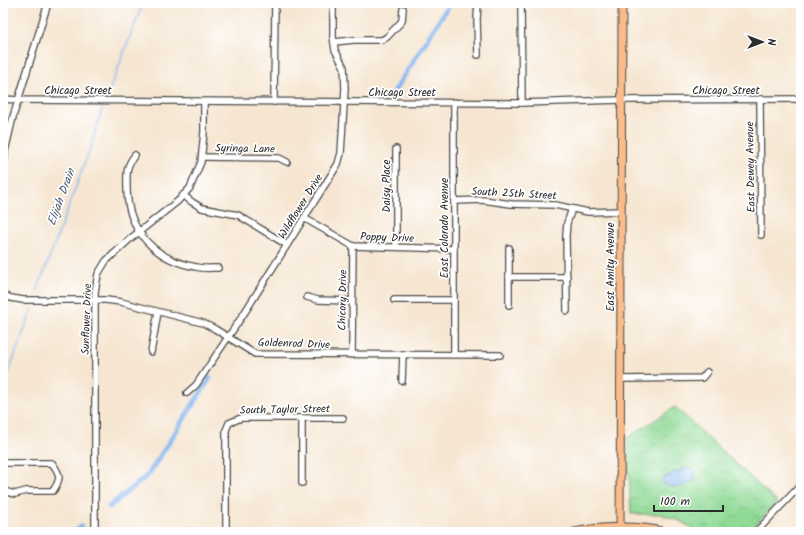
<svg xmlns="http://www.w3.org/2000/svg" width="804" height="535" viewBox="0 0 804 535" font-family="Kalam,sans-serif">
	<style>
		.park { fill: url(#park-crowns); stroke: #5e8260 }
		.water { fill: url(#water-rules); stroke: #57708e }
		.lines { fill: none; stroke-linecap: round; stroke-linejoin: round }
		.stream { stroke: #83b6f0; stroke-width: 1.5 }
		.canal { stroke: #83b6f0; stroke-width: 5 }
		.minor-casing { stroke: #494744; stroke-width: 8 }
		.major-casing { stroke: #494744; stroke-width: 9 }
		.minor { stroke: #fff; stroke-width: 5.5 }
		.major { stroke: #f9bc8a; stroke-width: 7 }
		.labels { text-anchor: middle; stroke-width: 3.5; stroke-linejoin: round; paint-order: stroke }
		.street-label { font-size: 11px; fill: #2b2b2b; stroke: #fff }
		.water-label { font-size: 12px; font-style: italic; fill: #4a5c70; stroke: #fff }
	</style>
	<defs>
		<pattern id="park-crowns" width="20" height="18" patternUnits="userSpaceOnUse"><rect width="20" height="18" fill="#90da96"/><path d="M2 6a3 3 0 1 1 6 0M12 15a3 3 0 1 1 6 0" fill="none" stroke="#7cbb81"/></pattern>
		<pattern id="water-rules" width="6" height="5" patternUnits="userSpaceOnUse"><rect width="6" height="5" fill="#83b6f0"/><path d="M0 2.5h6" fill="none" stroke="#6b94c3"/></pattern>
	</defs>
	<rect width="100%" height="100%" fill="#fff"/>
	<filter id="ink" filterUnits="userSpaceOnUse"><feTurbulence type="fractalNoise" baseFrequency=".025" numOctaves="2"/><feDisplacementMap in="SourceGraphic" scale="8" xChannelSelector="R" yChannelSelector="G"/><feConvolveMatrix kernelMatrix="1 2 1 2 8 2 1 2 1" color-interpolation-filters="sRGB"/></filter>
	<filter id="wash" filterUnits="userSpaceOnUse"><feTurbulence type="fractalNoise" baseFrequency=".012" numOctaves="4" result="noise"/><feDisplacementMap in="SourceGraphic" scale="16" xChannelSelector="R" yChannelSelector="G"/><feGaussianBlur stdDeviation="0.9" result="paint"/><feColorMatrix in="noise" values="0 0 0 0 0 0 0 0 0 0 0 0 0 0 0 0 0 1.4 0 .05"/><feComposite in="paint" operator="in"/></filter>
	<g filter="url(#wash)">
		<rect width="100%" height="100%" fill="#f6e6d1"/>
		<polygon class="park" points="675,407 777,502 748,532 699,532 680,521 660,514 631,514 627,438"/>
		<path class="water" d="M 686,468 L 691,468 L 695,471 C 699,487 671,492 662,482 L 663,478 L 677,471 Z"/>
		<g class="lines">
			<g class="stream">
				<polyline points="108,94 143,3"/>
				<polyline points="37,291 90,149 102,109"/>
				<polyline points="3,387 32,309"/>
			</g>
			<g class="canal">
				<polyline points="392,95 447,8"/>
				<polyline points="109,507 148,475 210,378"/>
				<polyline points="75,532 81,527"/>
			</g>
		</g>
	</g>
	<g filter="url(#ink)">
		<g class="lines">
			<g class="minor-casing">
				<g id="minor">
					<polyline points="478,3 477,19 478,55"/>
					<polyline points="521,3 522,103"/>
					<polyline points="334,42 354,40 382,40 387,37 402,21 403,9"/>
					<polyline points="3,99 18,100 522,103 621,100 801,99"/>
					<polyline points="760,99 761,235"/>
					<polyline points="274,102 275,3"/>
					<polyline points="454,102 454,354"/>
					<polyline points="396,149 396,247"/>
					<path d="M 135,155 C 125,167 127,175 127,190 C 128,232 156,260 196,267 C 203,269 211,268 218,268"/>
					<polyline points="202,157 279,158 287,162"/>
					<polyline points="3,179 5,151 13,117 48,3"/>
					<polyline points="183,195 192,202 202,208 238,215 287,245"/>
					<polyline points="454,201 483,200 511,204 555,205 588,212 621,211"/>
					<polyline points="304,218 353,246 454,249"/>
					<polyline points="509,248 509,305"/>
					<polyline points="509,277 567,277"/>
					<polyline points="3,295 11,298 23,300 106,300 121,302 203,323 215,329 255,354 500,355"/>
					<polyline points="307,297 318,300 351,301"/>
					<polyline points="394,300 454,300"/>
					<polyline points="567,311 566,235 567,223 572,209"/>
					<polyline points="151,352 158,312"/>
					<polyline points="352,355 353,246"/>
					<polyline points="621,379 702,378 707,372"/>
					<polyline points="402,381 403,354"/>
					<polyline points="187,393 196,385 245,312 338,164 341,153 345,88 344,67 335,50 333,37 333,3"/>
					<path d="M 3,463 L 52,463 C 61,475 61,479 53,491 L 26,491 L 15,494 L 3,491"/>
					<polyline points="302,483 302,418"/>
					<polyline points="95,532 95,292 98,274 106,261 130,239 178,201 190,188 201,162 204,132 204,102"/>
					<polyline points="226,532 226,430 229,423 241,418 343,418"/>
					<polyline points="756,532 801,485"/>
				</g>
			</g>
			<g class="major-casing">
				<g id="major">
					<path d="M 574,532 C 598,526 641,525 665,532"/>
					<polyline points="620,532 622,3"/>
				</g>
			</g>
			<use href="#minor" class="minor"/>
			<use href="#major" class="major"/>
		</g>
	</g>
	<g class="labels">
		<g class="street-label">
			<text x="78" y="94">Chicago Street</text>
			<text x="726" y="94">Chicago Street</text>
			<text x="402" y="96">Chicago Street</text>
			<text transform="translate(245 148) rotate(1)" y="4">Syringa Lane</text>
			<text transform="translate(750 167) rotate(-91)" y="4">East Dewey Avenue</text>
			<text transform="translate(386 186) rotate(-90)" y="4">Daisy Place</text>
			<text transform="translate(514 193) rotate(3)" y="4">South 25th Street</text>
			<text transform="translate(300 206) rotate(-58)" y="4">Wildflower Drive</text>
			<text transform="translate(444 228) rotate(-90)" y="4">East Colorado Avenue</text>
			<text transform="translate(387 237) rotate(2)" y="4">Poppy Drive</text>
			<text transform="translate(610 267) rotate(-90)" y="4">East Amity Avenue</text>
			<text transform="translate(342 300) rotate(-89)" y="4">Chicory Drive</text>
			<text transform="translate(86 319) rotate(-88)" y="4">Sunflower Drive</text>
			<text transform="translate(294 343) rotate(2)" y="4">Goldenrod Drive</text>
			<text transform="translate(285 409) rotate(-1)" y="4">South Taylor Street</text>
		</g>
		<g class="water-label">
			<text transform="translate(61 197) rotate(-70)" y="4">Elijah Drain</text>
		</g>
	</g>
	<rect width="804" height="535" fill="none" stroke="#fff" stroke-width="16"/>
	<g transform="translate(762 42) rotate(90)" stroke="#ffffff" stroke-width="3" paint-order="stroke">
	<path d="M0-3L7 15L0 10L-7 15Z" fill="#2b2b2b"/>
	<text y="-6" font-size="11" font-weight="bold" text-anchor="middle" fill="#2b2b2b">N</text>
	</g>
	<path d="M654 505v6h69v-6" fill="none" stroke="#2b2b2b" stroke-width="2"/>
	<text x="660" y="505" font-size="12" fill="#2b2b2b" stroke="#ffffff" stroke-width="3" paint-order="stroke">100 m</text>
</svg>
